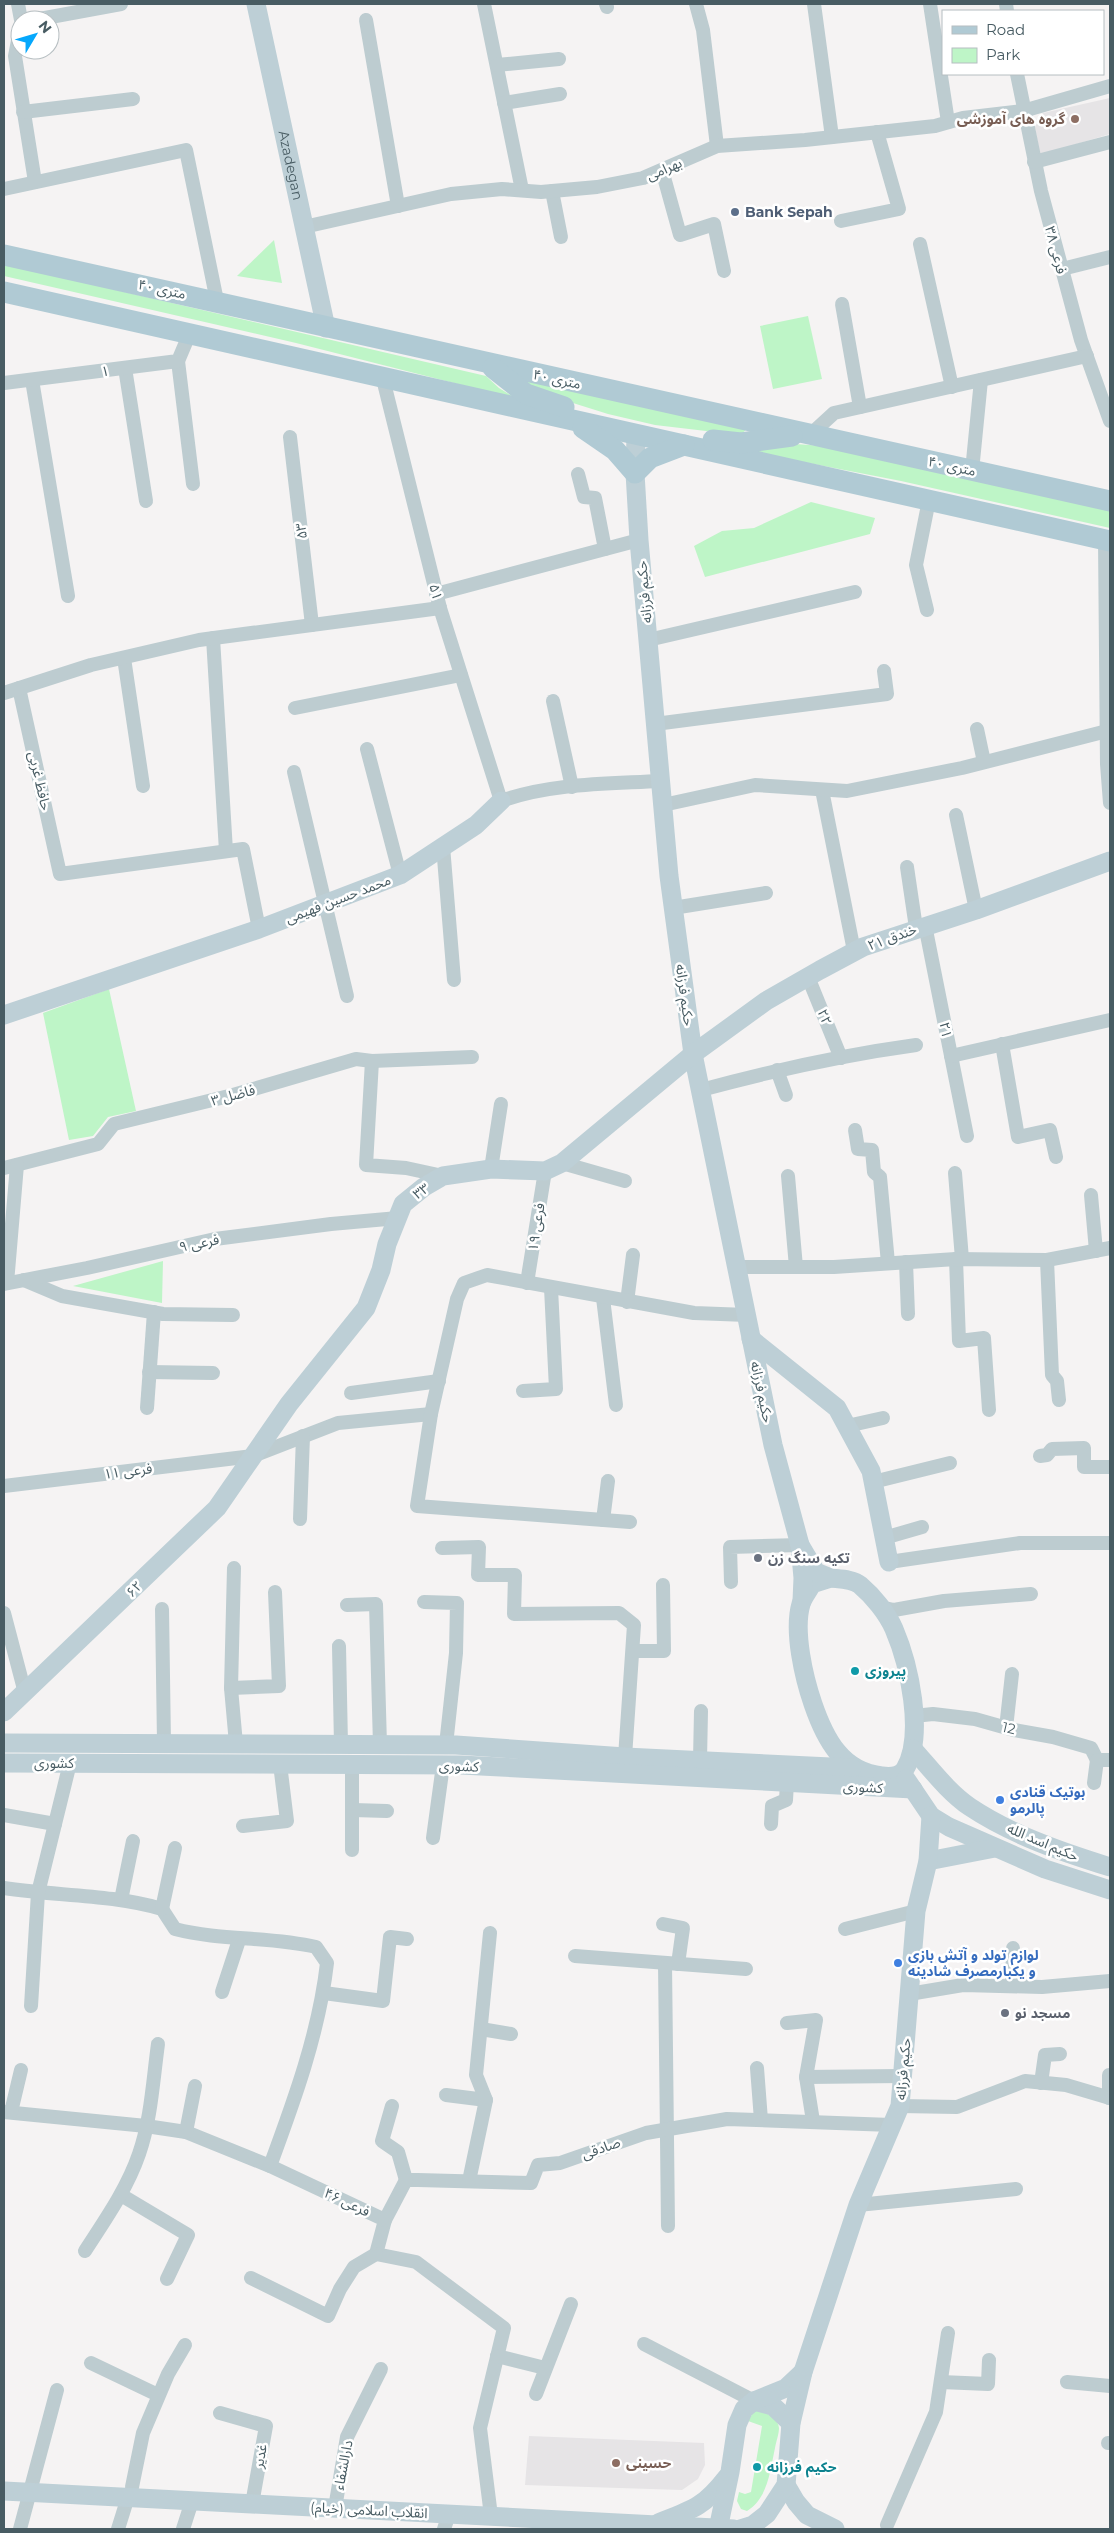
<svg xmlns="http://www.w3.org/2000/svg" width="1114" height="2533" viewBox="0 0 1114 2533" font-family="Montserrat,'Noto Sans Arabic',sans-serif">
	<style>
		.education { fill: #e6e4e6 }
		.green { fill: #bef5c7 }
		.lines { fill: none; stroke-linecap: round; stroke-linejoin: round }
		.street { stroke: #bdccd0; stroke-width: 14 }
		.secondary { stroke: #bdcfd6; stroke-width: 19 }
		.primary { stroke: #b0cad4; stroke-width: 21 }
		.education-dot { fill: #8d6e63; stroke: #fff; stroke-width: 2 }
		.service-dot { fill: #5c6f8a; stroke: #fff; stroke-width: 2 }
		.worship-dot { fill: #6b7280; stroke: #fff; stroke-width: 2 }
		.culture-dot { fill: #0f9aa8; stroke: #fff; stroke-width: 2 }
		.shop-dot { fill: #3f7fe0; stroke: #fff; stroke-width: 2 }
		.labels { text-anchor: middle; stroke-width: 5; stroke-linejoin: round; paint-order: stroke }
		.education-label { font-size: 14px; font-weight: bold; fill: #785e54; stroke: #fff; text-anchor: end }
		.street-label { font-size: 14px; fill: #485c63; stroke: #fff }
		.service-label { font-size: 14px; font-weight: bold; fill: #4e5e75; stroke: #fff; text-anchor: start }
		.worship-label { font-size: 14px; font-weight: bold; fill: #5b616d; stroke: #fff; text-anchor: start }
		.culture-label { font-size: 14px; font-weight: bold; fill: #0d838f; stroke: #fff; text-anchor: start }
		.shop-label { font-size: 14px; font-weight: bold; fill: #366cbe; stroke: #fff; text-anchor: start }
	</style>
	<rect width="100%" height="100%" fill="#f5f3f3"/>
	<g class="education">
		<polygon points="1110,98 1110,134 1040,155 1035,127 1043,113"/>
		<polygon points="529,2436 704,2443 705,2465 698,2479 682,2490 525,2485"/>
	</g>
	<g class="green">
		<polygon points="274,240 282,283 237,276"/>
		<polygon points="4,264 486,376 499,388 517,399 296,343 4,276"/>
		<polygon points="808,316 822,379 773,389 760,326"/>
		<polygon points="515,375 747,429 740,435 655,425 608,414 541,393"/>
		<polygon points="795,444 824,446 1110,508 1110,528 901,481 752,452"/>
		<polygon points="811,502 875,518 870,534 705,577 694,546 722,531 754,528"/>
		<polygon points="109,989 136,1111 108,1117 93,1136 69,1140 43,1013"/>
		<polygon points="163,1261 162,1303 73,1286"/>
		<path d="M 760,2410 C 769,2414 778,2418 779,2428 C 779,2434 776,2442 775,2448 C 770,2471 768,2498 747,2511 L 741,2509 L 737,2501 L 739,2492 L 745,2494 L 751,2492 L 762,2426 L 748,2421 L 754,2411 Z"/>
	</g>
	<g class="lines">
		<g class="street">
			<polyline points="18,4 21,20"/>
			<polyline points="484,4 522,190"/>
			<polyline points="606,4 607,7"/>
			<polyline points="696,4 703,30 717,146"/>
			<polyline points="814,4 832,137"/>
			<polyline points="930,4 948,122"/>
			<polyline points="1006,4 1007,11"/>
			<polyline points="34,20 121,4"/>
			<polyline points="366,20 398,206"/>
			<polyline points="20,30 15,56 35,182"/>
			<polyline points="497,65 559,59"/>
			<polyline points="1017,74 1041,191 1081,340 1110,421"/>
			<polyline points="504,103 560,94"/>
			<polyline points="23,112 133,99"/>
			<polyline points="1034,162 1110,142"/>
			<polyline points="662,170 680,235 714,224 724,271"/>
			<polyline points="4,189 186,150 217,301"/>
			<polyline points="552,191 561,237"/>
			<polyline points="841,221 899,209 877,132"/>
			<polyline points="304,227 451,194 502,189 541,192 597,187 643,178 717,146 805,140 935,126 963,118 1023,111 1110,86"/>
			<polyline points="920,244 952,387"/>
			<polyline points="1062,269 1110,257"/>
			<polyline points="842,304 860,407"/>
			<polyline points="178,361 193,484"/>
			<polyline points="125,368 146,501"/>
			<path d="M 383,379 L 440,608 L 501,801 C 551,783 608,784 660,781"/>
			<polyline points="32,380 68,596"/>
			<polyline points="4,383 178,361 189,335"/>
			<polyline points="810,435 834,413 1087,356"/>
			<polyline points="290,437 312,625"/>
			<polyline points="972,471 981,380"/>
			<polyline points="578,474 584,497 595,498 605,549"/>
			<polyline points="1105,540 1107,764 1110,803"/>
			<polyline points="436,594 639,540"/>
			<polyline points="927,610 916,565 929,500"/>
			<polyline points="213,638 226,851"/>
			<polyline points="648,640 855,592"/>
			<polyline points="124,658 143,786"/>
			<polyline points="19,688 60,874 243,849 259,929"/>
			<polyline points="4,693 91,665 199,640 440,608"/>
			<polyline points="553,701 572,787"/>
			<polyline points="295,708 461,675"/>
			<polyline points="655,724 887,694 884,671"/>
			<polyline points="977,729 984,762"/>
			<polyline points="367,749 400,875"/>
			<polyline points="294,772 347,996"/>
			<polyline points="822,790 854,951"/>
			<polyline points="663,805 755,785 847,791 962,768 1107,731"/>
			<polyline points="956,815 976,910"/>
			<polyline points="443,846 454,980"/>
			<polyline points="907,867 916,928"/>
			<polyline points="673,908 766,893"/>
			<polyline points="925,925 967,1136"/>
			<polyline points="808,977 841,1058"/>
			<polyline points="1002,1044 1018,1137 1050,1130 1056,1157"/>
			<polyline points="951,1056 1110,1020"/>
			<polyline points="372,1061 366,1165 406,1168 443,1176"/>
			<polyline points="777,1070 786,1095"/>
			<path d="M 701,1090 C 771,1071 843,1055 916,1045"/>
			<polyline points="855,1130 858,1149 872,1150 874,1172 880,1177 888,1263"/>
			<polyline points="562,1163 625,1181"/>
			<polyline points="4,1168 98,1144 114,1124 233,1095 356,1059 372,1061 472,1057"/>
			<polyline points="491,1169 501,1104"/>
			<polyline points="955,1173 962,1259"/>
			<polyline points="788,1176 796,1267"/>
			<polyline points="1091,1195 1096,1251"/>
			<polyline points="956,1259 959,1341 984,1338 989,1410"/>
			<polyline points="1047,1260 1052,1375 1057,1381 1059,1400"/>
			<polyline points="906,1262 908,1314"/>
			<polyline points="737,1267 834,1267 956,1259 1047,1260 1110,1248"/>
			<polyline points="24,1280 62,1296 163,1314 233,1315"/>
			<polyline points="7,1283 17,1165"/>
			<polyline points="527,1283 545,1171"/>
			<polyline points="4,1284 87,1268 215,1239 331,1224 398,1218"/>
			<polyline points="603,1298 616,1405"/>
			<polyline points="627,1302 633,1255"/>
			<polyline points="149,1372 213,1373"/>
			<polyline points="523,1391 556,1389 551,1288"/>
			<polyline points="351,1393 439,1381"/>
			<polyline points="147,1408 154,1312"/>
			<polyline points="847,1426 883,1418"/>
			<polyline points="1040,1456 1047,1455 1052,1449 1084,1448 1084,1467 1110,1467"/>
			<polyline points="873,1482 950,1463"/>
			<polyline points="4,1486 253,1456 338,1423 431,1414"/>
			<polyline points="300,1519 303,1436"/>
			<polyline points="603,1520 608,1481"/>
			<polyline points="630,1522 417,1506 431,1414 457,1299 464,1283 487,1275 694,1313 747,1315"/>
			<polyline points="884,1538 922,1527"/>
			<polyline points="442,1548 479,1547 478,1575 515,1575 514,1614 619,1613 634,1625 625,1757"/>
			<polyline points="889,1562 1020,1543 1110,1543"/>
			<polyline points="234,1568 231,1688 236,1744"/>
			<polyline points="731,1582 730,1547 800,1545"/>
			<polyline points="424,1602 457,1603 456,1653 446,1745"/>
			<polyline points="347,1605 376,1604 380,1745"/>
			<polyline points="880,1607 894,1610 944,1601 1031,1594"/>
			<polyline points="162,1609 164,1743"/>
			<polyline points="4,1613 25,1693"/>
			<polyline points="339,1646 341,1745"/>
			<polyline points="633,1651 664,1651 663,1585"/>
			<polyline points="231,1688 279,1686 275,1592"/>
			<polyline points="914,1716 933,1714 975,1719 1014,1730 1053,1737 1091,1748 1097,1760"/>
			<polyline points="1006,1728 1012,1674"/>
			<polyline points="700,1760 701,1711"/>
			<polyline points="1097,1760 1110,1760"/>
			<polyline points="352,1765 352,1850"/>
			<polyline points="1094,1783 1097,1760"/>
			<polyline points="353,1810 387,1811"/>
			<polyline points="4,1815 55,1824"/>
			<polyline points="771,1824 772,1806 786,1800 787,1783"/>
			<polyline points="243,1826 287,1821 280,1764"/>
			<polyline points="433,1838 443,1765"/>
			<path d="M 4,1888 C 56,1896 111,1894 162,1909 L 175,1929 C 221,1941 269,1936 316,1947 L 327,1963 C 319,2033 294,2101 270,2166"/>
			<polyline points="121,1900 133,1841"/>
			<polyline points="162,1909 175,1848"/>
			<polyline points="663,1924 683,1928 678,1964"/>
			<polyline points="845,1929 916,1911"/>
			<polyline points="575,1956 746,1969"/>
			<polyline points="665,1963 668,2226"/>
			<polyline points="1012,1986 1013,1948"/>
			<polyline points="222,1992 239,1940"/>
			<polyline points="324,1993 383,2001 390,1937 407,1939"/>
			<polyline points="909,1994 963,1985 1042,1987 1110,1981"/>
			<polyline points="31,2006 38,1893 70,1763"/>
			<polyline points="787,2023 816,2020 806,2077 813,2121"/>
			<polyline points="481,2029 511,2034"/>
			<polyline points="757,2068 761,2120"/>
			<polyline points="1109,2075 1109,2098"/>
			<polyline points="806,2077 902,2076"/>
			<polyline points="1041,2083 1045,2055 1060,2054"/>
			<polyline points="446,2095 486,2100"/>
			<polyline points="392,2106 382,2141 398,2152 406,2180 418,2180 531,2183 538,2165 560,2163 646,2133 727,2119 891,2125"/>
			<polyline points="900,2106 957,2107 1025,2081 1066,2085 1110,2098"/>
			<polyline points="4,2112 146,2126 186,2132 270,2166 385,2220 376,2254 416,2262 504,2328 480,2428 491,2516"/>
			<polyline points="11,2112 21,2070"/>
			<polyline points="186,2132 195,2086"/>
			<polyline points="469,2181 486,2100 476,2075 490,1933"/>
			<polyline points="121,2195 188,2235 167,2279"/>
			<polyline points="858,2205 1016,2189"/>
			<polyline points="385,2220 406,2180"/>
			<path d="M 85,2251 C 105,2220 127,2189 139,2154 C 151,2120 153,2080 158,2044"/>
			<polyline points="251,2278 328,2316 340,2289 354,2267 376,2254"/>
			<polyline points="644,2344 754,2401"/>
			<polyline points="497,2356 545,2368"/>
			<polyline points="91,2363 158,2395"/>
			<polyline points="941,2382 988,2384 989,2360"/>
			<polyline points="1067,2382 1110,2386"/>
			<polyline points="536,2394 571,2304"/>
			<polyline points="220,2413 266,2426 252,2504"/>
			<polyline points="1108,2443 1110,2443"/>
			<polyline points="132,2487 143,2433 168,2374 185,2345"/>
			<polyline points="335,2508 347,2437 381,2369"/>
			<polyline points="887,2525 936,2412 948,2333"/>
			<polyline points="20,2529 57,2390"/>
			<polyline points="118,2529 128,2497"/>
			<polyline points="183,2529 192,2501"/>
			<polyline points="444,2529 449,2514"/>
		</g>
		<g class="secondary">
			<path id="s1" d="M 256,4 L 326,328"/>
			<polyline points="636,435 635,473 639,540 669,876 693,1054 773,1445 800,1545"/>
			<polyline points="4,1015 259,929 400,875 476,825 501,801"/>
			<polyline points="751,1339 837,1408 871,1471 889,1562"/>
			<path d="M 831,1578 C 839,1579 853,1579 860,1585 C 873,1596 887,1613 894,1629 C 909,1664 925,1735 905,1769 C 900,1777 890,1777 882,1776 C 842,1772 825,1739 813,1704 C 804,1678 793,1631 801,1604 C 803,1597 809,1590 812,1584 Z"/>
			<polyline points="802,1601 803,1578 800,1545 816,1572 831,1578"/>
			<polyline points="4,1712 217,1508 289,1404 366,1308 381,1270 387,1244 403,1204 424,1187 443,1176 491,1169 545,1171 562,1163 693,1054 766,1001 820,970 863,947 976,910 1110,861"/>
			<polyline points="4,1743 456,1745 625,1757 852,1768"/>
			<path d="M 913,1749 C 931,1769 948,1792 970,1807 C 1012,1835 1062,1852 1110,1867"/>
			<polyline points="4,1763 461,1765 913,1789"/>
			<polyline points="906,1779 931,1816 949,1827 1045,1869 1110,1890"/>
			<polyline points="928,1861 995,1848"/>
			<polyline points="754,2401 773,2406 791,2423"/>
			<polyline points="786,2485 796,2502 807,2515 835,2529"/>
			<polyline points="4,2491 734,2529"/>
			<path d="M 658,2523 C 692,2510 704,2507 727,2477"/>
			<polyline points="718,2529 730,2472 737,2425 744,2409 754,2401 786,2388 803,2372"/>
			<polyline points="740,2529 753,2525 767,2514 786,2485 791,2423 803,2372 858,2205 900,2106 916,1911 928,1861 931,1816"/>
		</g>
		<g class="primary">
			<polyline points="4,255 1110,501"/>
			<polyline points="4,292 1110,541"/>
			<polyline points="493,368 526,394 564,407"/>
			<polyline points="583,428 615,450 635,473 650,458 684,445"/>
			<polyline points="713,440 741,443 792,436"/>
		</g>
	</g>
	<g class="education-dot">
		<circle cx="1075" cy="119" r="5"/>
		<circle cx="616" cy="2463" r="5"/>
	</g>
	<circle class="service-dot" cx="735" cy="212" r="5"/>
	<g class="worship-dot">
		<circle cx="758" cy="1558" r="5"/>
		<circle cx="1005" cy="2013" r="5"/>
	</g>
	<g class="culture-dot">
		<circle cx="855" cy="1671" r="5"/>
		<circle cx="757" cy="2467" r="5"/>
	</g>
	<g class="shop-dot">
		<circle cx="1000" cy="1800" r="5"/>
		<circle cx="898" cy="1963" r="5"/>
	</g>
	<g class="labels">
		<g class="education-label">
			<text x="1065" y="124">گروه های آموزشی</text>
			<text x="626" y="2468" text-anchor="start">حسینی</text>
		</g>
		<g class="street-label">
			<text dy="5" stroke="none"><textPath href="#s1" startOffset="165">Azadegan</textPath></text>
			<text transform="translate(664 169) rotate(-23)" y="5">بهرامی</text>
			<text transform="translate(1056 250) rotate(75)" y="5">فرعی ۳۸</text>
			<text transform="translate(162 289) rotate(12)" y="5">۴۰ متری</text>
			<text transform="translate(105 371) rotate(-7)" y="5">۱</text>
			<text transform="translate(557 379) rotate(12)" y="5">۴۰ متری</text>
			<text transform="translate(952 466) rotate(12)" y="5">۴۰ متری</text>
			<text transform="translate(301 531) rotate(-97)" y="5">۵۳</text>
			<text transform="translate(436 592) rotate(76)" y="5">۵۱</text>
			<text transform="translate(644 592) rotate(-95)" y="5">حکیم فرزانه</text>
			<text transform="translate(40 781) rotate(77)" y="5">حافظ غربی</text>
			<text transform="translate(338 899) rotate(-21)" y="5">محمد حسین فهیمی</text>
			<text transform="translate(892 937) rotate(-20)" y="5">۲۱ خندق</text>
			<text transform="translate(685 995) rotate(82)" y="5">حکیم فرزانه</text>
			<text transform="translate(825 1017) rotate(68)" y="5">۲۲</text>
			<text transform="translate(946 1030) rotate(79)" y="5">۲۱</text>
			<text transform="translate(233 1095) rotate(-15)" y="5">فاضل ۳</text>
			<text transform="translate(421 1191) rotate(-35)" y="5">۳۳</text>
			<text transform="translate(536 1227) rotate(-81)" y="5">فرعی ۱۹</text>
			<text transform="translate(199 1243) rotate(-12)" y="5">فرعی ۹</text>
			<text transform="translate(762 1392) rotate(78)" y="5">حکیم فرزانه</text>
			<text transform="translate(128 1471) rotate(-7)" y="5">فرعی ۱۱</text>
			<text transform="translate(134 1589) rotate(-44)" y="5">۶۲</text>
			<text transform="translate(1009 1728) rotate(13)" y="5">12</text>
			<text x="54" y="1768">کشوری</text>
			<text transform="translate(459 1766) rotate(2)" y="5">کشوری</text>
			<text transform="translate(863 1787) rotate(3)" y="5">کشوری</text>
			<text transform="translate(1043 1842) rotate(23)" y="5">حکیم اسد الله</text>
			<text transform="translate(903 2069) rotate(-85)" y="5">حکیم فرزانه</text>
			<text transform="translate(601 2148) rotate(-19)" y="5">صادقی</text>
			<text transform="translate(347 2202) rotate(25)" y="5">فرعی ۴۶</text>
			<text transform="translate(260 2456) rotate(-80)" y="5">غدیر</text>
			<text transform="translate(343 2465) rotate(-79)" y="5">دارالشفاء</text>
			<text transform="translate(369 2510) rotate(3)" y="5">انقلاب اسلامی (خیام)</text>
		</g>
		<g class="service-label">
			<text x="745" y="217">Bank Sepah</text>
		</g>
		<g class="worship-label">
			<text x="768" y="1563">تکیه سنگ زن</text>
			<text x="1015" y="2018">مسجد نو</text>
		</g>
		<g class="culture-label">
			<text x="865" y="1676">پیروزی</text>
			<text x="767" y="2472">حکیم فرزانه</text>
		</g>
		<g class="shop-label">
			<text x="1010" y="1797">بوتیک قنادی<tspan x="1010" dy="16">پالرمو</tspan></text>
			<text x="908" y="1960">لوازم تولد و آتش بازی<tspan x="908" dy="16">و یکبارمصرف شادینه</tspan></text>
		</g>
	</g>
	<rect width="1114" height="2533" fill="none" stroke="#485c63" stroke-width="10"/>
	<rect x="942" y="10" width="162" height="65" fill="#ffffff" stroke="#b6bec1"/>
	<rect x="952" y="26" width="25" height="8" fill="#b0cad4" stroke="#b6bec1"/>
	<text x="986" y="35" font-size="15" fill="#485c63">Road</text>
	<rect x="952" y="48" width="25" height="15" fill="#bef5c7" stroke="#b6bec1"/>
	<text x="986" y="60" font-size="15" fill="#485c63">Park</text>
	<g transform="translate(35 35) rotate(52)"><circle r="24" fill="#ffffff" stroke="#b6bec1"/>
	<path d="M0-4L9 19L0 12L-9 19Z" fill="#06a8fc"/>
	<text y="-8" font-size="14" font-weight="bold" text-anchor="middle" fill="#485c63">N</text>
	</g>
</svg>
